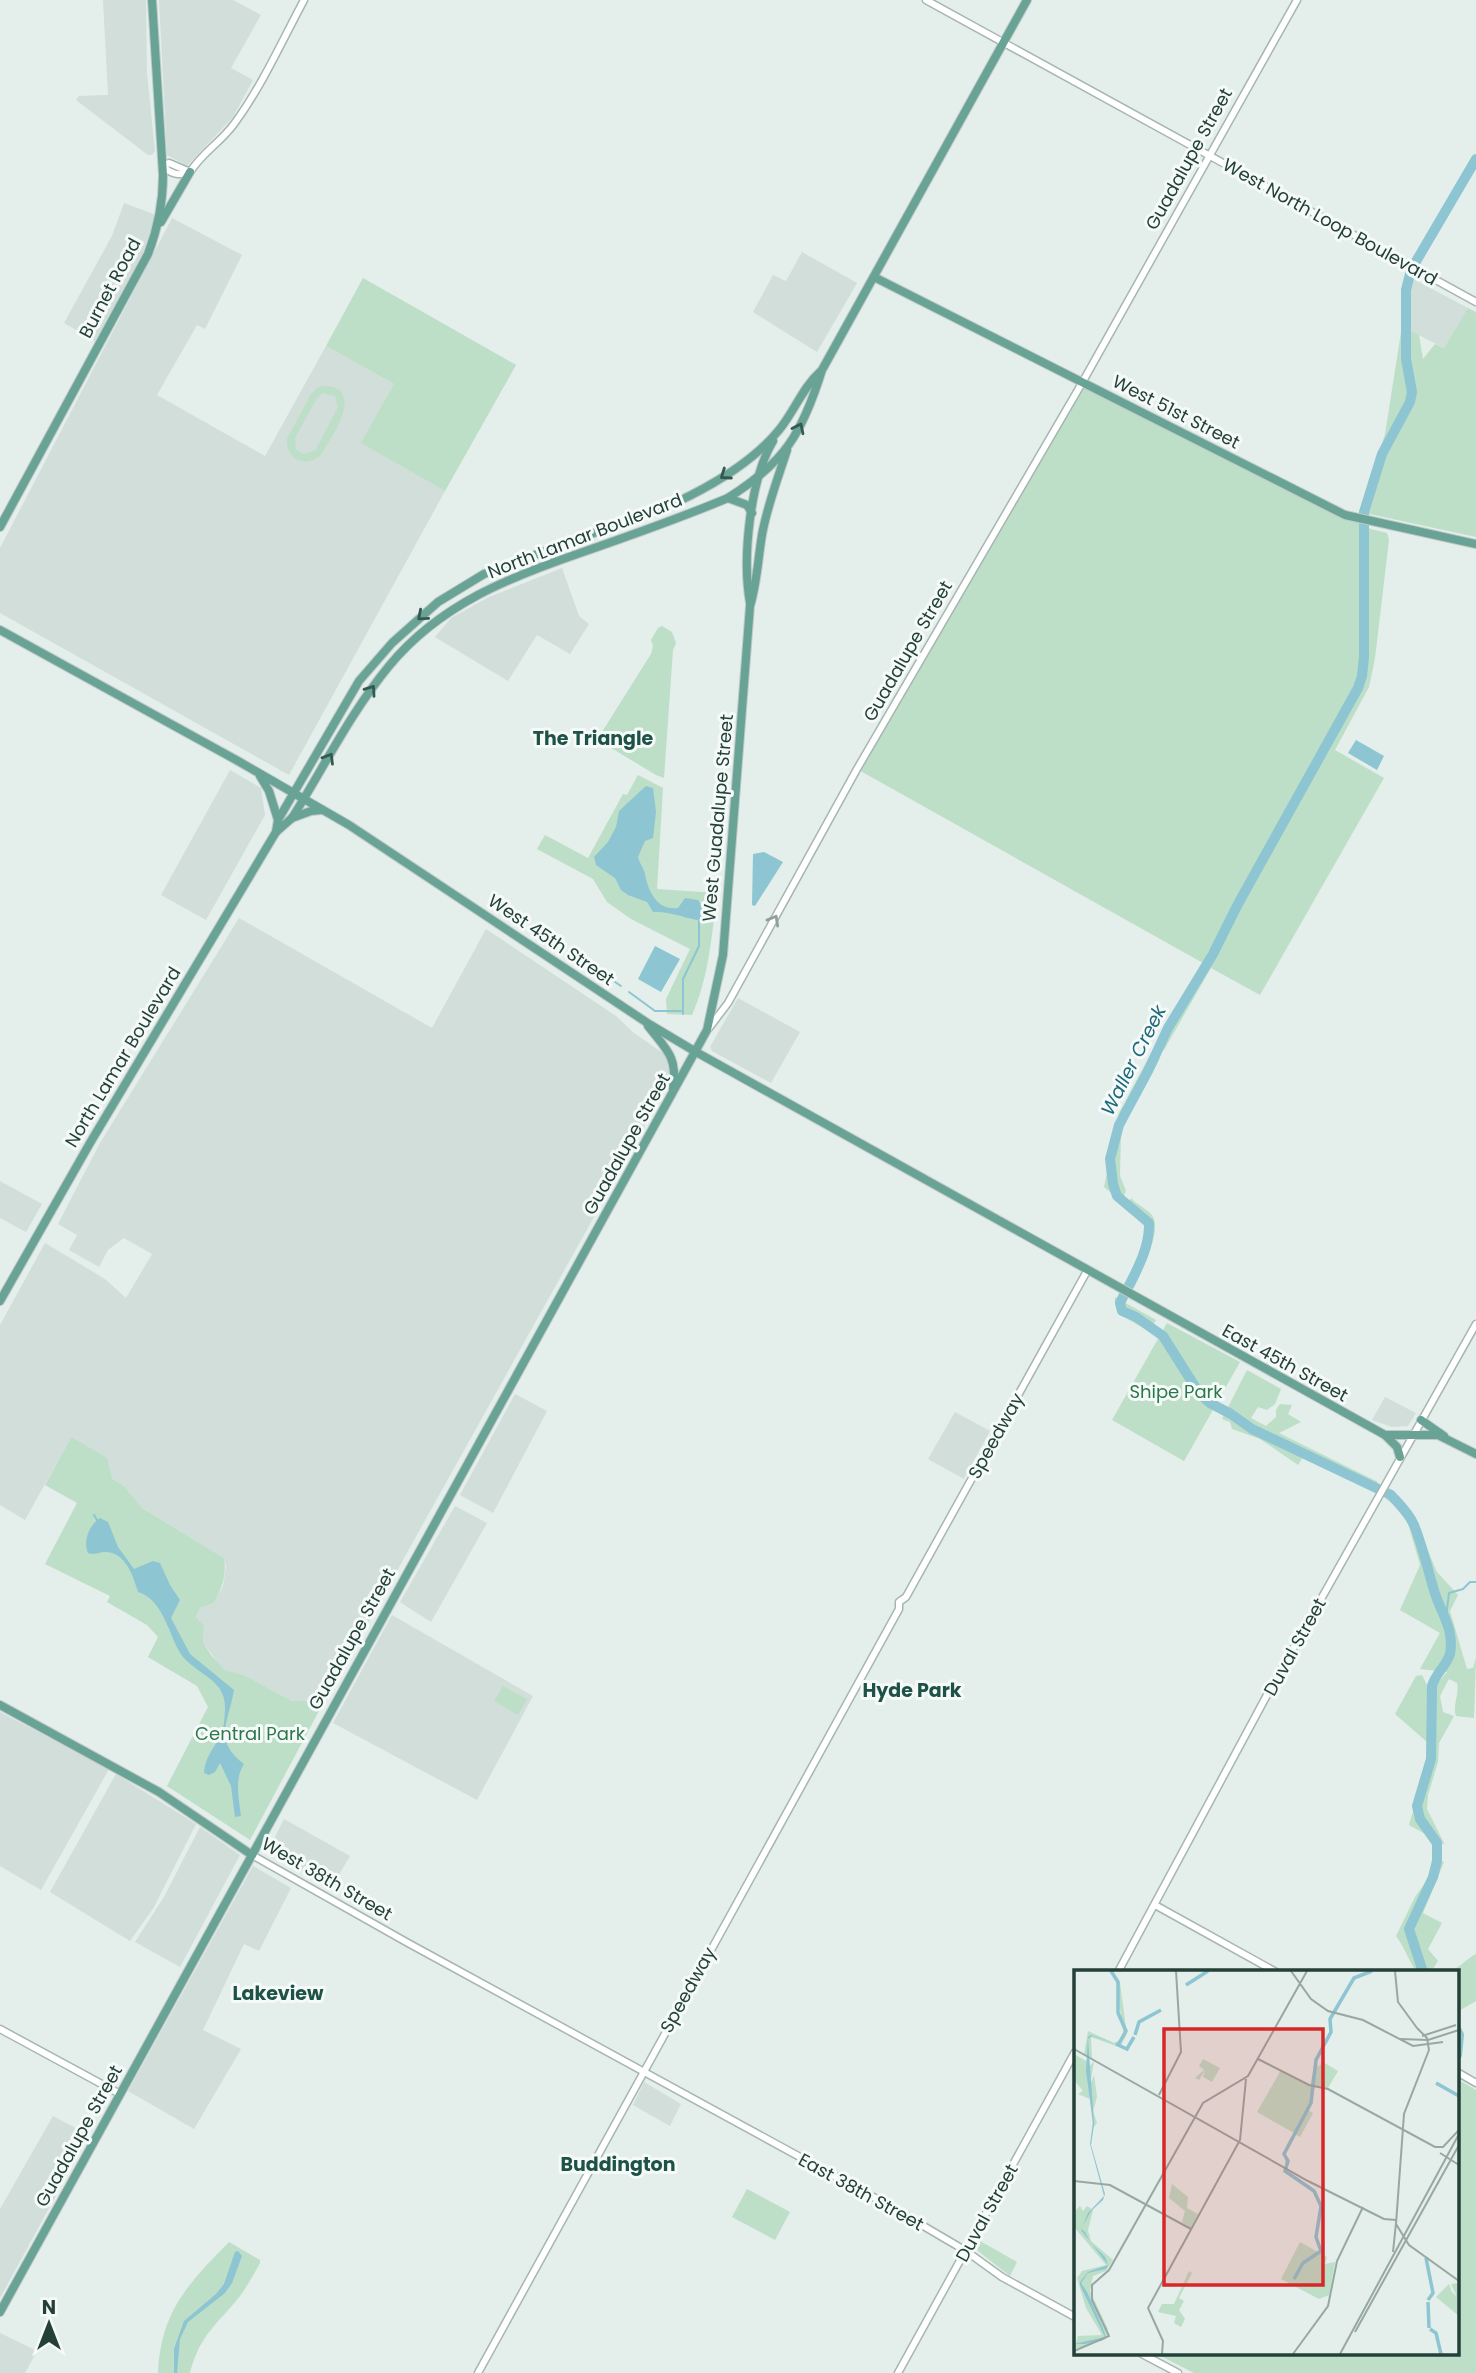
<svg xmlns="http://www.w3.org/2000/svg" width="1476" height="2373" viewBox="0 0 1476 2373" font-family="Poppins,sans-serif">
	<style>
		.built { fill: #d2ded9 }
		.green { fill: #bddec7; fill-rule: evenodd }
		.water { fill: #8dc5d2 }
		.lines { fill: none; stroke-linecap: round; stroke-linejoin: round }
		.stream { stroke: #8dc5d2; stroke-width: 2 }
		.river { stroke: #8dc5d2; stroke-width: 10 }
		.minor-casing { stroke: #a6b6b1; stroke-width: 9 }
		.major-casing { stroke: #c1cac8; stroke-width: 10 }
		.minor { stroke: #fff; stroke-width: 6 }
		.major { stroke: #69a396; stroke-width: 8 }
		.oneway { stroke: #345950 }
		.oneway2 { stroke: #91a09c }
		.labels { text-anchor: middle; stroke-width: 6; stroke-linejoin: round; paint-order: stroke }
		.street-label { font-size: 18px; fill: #234039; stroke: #f5faf8 }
		.park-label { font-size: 18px; fill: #2d774c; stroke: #f5faf8 }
		.neighbourhood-label { font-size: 19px; font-weight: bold; fill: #1f5247; stroke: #f5faf8 }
		.water-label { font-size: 19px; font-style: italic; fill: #1d697c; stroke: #f5faf8 }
		.inset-river { fill: none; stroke: #8dc5d2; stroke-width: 3.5 }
		.inset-road { fill: none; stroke: #97a8a3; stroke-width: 2 }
		.view { fill: #d62828; fill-opacity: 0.15; stroke: #d62828; stroke-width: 3.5 }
		.inset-edge { fill: none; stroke: #234039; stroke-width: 3.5 }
	</style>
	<rect width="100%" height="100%" fill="#e4eeea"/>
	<g class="built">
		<polygon points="103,0 146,0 147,73 155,151 152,155 148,155 76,100 79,96 108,95"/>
		<polygon points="159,0 233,0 261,15 231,68 253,80 233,117 187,166 167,155"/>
		<polygon points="124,203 156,215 143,253 95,341 64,323 112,236"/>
		<polygon points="172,218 242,255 205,329 197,325 157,395 265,456 326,346 394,384 362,443 445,491 289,775 0,613 0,548"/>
		<polygon points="802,252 857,283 817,352 753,312 773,275 786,281"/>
		<polygon points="1411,278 1468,308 1444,348 1407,329 1407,292"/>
		<polygon points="562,568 579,616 589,624 570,654 537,635 508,681 435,637 451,618 489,597"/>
		<polygon points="230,770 261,788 265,815 206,920 161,895"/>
		<polygon points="239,918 432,1028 486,929 616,1016 634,1033 663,1053 668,1060 671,1073 668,1084 320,1709 306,1701 292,1701 244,1675 225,1670 218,1663 203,1642 204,1627 196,1617 200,1608 214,1603 223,1586 226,1567 224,1558 142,1508 123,1485 112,1479 71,1437 25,1520 0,1505 0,1325 45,1243 105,1279 126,1298 152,1254 124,1238 108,1250 99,1267 69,1250 77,1235 58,1224 100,1143"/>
		<polygon points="738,998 800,1032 771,1083 712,1051 710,1047"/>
		<polygon points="0,1181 42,1204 26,1232 0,1218"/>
		<polygon points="515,1394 547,1411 493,1513 460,1495"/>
		<polygon points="1385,1397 1416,1413 1408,1426 1392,1427 1372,1420"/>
		<polygon points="955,1412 990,1431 964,1479 928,1459"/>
		<polygon points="455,1506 487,1523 431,1622 400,1602"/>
		<polygon points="392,1615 533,1696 477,1800 333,1723"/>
		<polygon points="0,1712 109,1769 41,1890 0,1866"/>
		<polygon points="116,1774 196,1824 154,1907 130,1941 50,1892"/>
		<polygon points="284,1819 350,1856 331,1888 268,1851"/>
		<polygon points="200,1827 240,1855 180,1967 135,1942 164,1897"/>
		<polygon points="253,1866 291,1888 259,1951 244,1944 203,2030 241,2049 194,2129 128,2091"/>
		<polygon points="644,2082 681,2104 670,2126 633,2105"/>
		<polygon points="53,2116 89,2135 0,2298 0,2209"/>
		<polygon points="0,2333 37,2351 25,2373 0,2373"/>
	</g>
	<g class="green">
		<polygon points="1407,275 1411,278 1407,292 1407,329 1419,335 1423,359 1435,344 1444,348 1468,308 1476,312 1476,537 1360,512 1385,434 1402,326 1403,292"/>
		<polygon points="363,278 516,365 445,491 361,443 394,384 326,346"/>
		<polygon points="1082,383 1337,512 1371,521 1367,528 1387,533 1389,540 1375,658 1369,687 1335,750 1384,778 1260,995 1211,968 1164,1050 1155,1046 1203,963 857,769"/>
		<path d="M 324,386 C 367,387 331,439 320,456 C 304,468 286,459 287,439 L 311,394 L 317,388 ZM 323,393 L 335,396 L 338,407 L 315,451 L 303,454 L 296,450 L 295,438 L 317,398 Z"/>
		<polygon points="662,626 672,632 676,643 673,650 664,778 656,775 603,743 599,734 602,732 651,654 653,646 651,640 658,628"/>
		<path d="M 638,775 L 663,788 L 657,889 L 717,893 C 712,934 709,977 692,1015 L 667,1014 L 666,999 L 690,949 L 631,919 L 607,902 L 593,879 L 537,849 L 545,835 L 588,858 L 623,794 L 627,795 Z"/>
		<polygon points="1151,1053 1160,1058 1121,1131 1120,1176 1126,1191 1121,1201 1104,1187 1119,1113"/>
		<path d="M 1131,1198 C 1137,1205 1146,1208 1152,1215 C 1163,1231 1141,1271 1134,1288 L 1125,1283 C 1131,1271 1150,1236 1143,1223 C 1139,1217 1131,1212 1126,1207 Z"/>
		<path d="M 1115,1297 L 1156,1320 L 1150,1331 C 1136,1323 1113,1316 1115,1297 Z"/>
		<polygon points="1167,1323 1240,1362 1184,1461 1112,1420"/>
		<polygon points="1247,1370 1281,1389 1275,1404 1267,1410 1258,1407 1251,1418 1266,1426 1276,1417 1276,1410 1280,1404 1292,1405 1288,1414 1301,1422 1279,1433 1378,1482 1372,1490 1303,1457 1298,1465 1260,1439 1232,1429 1230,1422 1222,1419"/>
		<path d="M 71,1437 L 107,1458 L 112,1479 L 123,1485 L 142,1508 L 224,1558 C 227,1575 222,1588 214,1603 L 200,1608 L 196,1617 L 204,1626 L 203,1642 L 211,1655 L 225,1670 L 244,1675 L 292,1701 L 306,1701 L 320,1709 L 250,1840 L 167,1786 L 208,1707 L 197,1686 L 148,1657 L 158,1637 L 147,1625 L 107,1602 L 110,1596 L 45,1564 L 77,1503 L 45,1485 Z"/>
		<path d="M 1391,1489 L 1414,1518 L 1437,1572 L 1458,1595 L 1450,1611 L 1467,1669 L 1473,1668 L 1476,1658 L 1474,1718 L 1456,1716 C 1452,1705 1460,1694 1457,1683 L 1449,1679 L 1440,1696 L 1443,1712 L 1454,1716 L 1439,1743 L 1438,1762 L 1428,1795 L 1427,1809 L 1445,1845 L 1409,1825 L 1427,1764 L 1427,1742 L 1395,1714 L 1416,1676 L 1422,1675 L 1427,1685 L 1433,1689 L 1447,1672 L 1420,1669 L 1440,1633 L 1400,1610 L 1420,1565 L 1405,1513 L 1386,1499 Z"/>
		<polygon points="503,1686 527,1699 518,1715 494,1701"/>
		<path d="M 1434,1857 L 1444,1862 L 1423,1913 L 1442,1923 L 1428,1949 L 1438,1961 L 1431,1972 L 1417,1972 C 1408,1960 1405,1948 1396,1936 L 1415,1897 L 1430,1876 Z"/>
		<path d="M 1476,1954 L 1476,2001 L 1457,2012 L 1457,1972 L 1447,1972 C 1460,1969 1464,1960 1476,1954 Z"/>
		<polygon points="1457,2079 1476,2090 1476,2373 1194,2373 1157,2354 1457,2354"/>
		<polygon points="747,2189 790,2212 775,2240 732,2217"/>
		<polygon points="980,2241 1017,2262 1010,2276 978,2251 976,2247"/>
		<path d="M 229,2242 L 260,2260 L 260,2263 C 254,2274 248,2285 240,2296 C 217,2325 200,2334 190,2373 L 158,2373 C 161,2311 188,2284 229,2242 Z"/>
	</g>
	<g class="water">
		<polygon points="1356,740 1384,756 1377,770 1348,753"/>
		<path d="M 646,786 L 653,788 L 656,812 L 653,838 L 645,841 L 638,857 C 639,863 644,868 645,874 C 648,891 657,911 678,908 L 685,898 L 698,900 L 705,912 L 704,921 C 686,919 672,911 653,912 L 647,902 L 628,895 L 621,890 L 615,878 L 596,865 L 594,857 L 608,842 L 616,827 L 619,811 Z"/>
		<polygon points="764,852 783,862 755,906 752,905 753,854"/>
		<polygon points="655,946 680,959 661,992 638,979"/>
		<path d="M 100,1518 L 108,1522 L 118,1547 L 134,1569 L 153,1561 L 160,1563 L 170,1585 L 180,1600 L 171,1618 L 190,1654 L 234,1690 C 228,1724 213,1740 244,1764 C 234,1779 239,1799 241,1816 L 235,1817 L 231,1786 L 220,1763 L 215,1772 L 209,1775 L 204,1773 C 205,1757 214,1748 221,1735 C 224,1729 225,1714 225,1708 C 226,1677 192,1674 179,1651 C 168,1631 162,1599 138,1592 C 133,1575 125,1551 104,1552 C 97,1553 94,1555 88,1553 C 83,1541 89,1525 100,1518 Z"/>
		<polygon points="238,2251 242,2256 232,2283 225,2293 188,2322 180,2339 177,2373 174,2373 174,2349 184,2321 216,2294 224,2284 235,2252"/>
	</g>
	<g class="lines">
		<g class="stream">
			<polyline points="578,957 621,986"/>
			<polyline points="629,992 655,1011 681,1011"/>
			<polyline points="683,1014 683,979 699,946 699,919"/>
			<polyline points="94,1515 97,1520"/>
			<polyline points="1446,1617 1449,1593 1463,1589 1470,1582 1476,1582"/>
		</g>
		<g class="river">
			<path d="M 1423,1972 L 1409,1929 L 1433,1877 L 1437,1861 L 1437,1843 L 1420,1819 L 1417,1806 L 1431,1759 L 1432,1686 C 1435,1674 1447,1665 1450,1654 C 1455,1627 1439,1611 1433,1587 C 1427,1566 1422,1545 1414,1525 C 1409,1513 1399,1504 1391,1495 L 1252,1429 L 1231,1414 L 1210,1403 L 1199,1393 L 1163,1336 L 1136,1317 L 1122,1311 L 1120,1303 C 1132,1279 1150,1251 1149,1223 L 1117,1196 L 1113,1184 L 1110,1159 L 1119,1125 L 1148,1071 L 1168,1028 L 1213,954 L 1238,904 L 1358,688 L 1362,676 L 1364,657 L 1364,512 L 1382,454 L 1410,402 L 1412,392 L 1406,359 L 1406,290 L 1411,270 L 1476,159"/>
			<polyline points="1457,2031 1459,2035 1457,2055"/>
		</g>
		<g class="minor-casing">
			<g id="minor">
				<polyline points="926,0 1476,302"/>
				<path d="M 163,166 C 170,174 180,176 190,172"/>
				<polyline points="163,166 169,163 190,172"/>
				<path d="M 190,172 C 202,153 221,142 234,124 C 262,86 282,41 304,0"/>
				<polyline points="709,1028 728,1003 857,769 1082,383 1297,0"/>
				<polyline points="252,1855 408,1943 886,2204 966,2251 1002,2277 1075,2317"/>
				<polyline points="1155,1905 1276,1972"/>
				<polyline points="1118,1972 1267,1695 1476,1324"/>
				<polyline points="0,2029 120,2094"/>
				<polyline points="1457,2072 1476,2083"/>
				<polyline points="1142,2354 1178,2373"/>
				<polyline points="478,2373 899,1609 899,1602 906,1597 1087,1271"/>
				<polyline points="898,2373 1075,2052"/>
			</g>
		</g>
		<g class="major-casing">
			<g id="major">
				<polyline points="161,222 190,172"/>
				<polyline points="874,277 1345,515 1476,544"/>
				<polyline points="728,498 747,505 752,513"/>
				<path d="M 0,527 L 148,254 C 158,228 163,203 163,175 L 152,0"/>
				<path d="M 750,603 C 742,558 750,480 773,441"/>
				<polyline points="0,630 238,761 349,825 649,1024 696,1052 1385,1435 1438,1435 1476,1454"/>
				<polyline points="260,776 269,791 278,820"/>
				<polyline points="292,818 311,811 322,810"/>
				<path d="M 276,832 L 278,820 L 359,681 L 392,643 L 438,602 L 484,574 L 677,502 C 713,485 753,462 779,430 C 794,412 803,387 820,372"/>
				<path d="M 648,1026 C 666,1049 678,1057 673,1088"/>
				<path d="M 0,1301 L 90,1143 L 276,832 L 292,818 C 324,767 351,712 389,666 C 440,604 510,577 583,552 C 632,535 680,518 728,498 C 785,462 802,434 822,370 L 1027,0"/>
				<polyline points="1421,1420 1444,1436"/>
				<polyline points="1385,1435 1397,1447 1400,1457"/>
				<polyline points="0,1705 159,1792 252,1855"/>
				<path d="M 0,2312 L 707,1030 L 723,955 L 750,606 C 757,583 758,559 762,535 C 767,506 778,478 787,450"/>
			</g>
		</g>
		<use href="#minor" class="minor"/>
		<use href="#major" class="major"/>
	</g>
	<defs><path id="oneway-chevron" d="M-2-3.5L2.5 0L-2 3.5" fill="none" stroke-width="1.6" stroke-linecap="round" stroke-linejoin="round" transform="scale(1.75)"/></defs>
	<g class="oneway">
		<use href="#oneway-chevron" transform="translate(799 428) rotate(-64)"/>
		<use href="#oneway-chevron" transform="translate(725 475) rotate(145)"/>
		<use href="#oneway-chevron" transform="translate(422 616) rotate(139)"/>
		<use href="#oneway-chevron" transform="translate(371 690) rotate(-55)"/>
		<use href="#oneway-chevron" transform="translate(329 758) rotate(-59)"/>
	</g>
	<use class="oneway2" href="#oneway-chevron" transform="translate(774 920) rotate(-61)"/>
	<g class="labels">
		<g class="street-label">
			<text transform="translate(1189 159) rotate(-61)" y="6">Guadalupe Street</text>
			<text transform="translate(1330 222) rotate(29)" y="6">West North Loop Boulevard</text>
			<text transform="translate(110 288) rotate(-62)" y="6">Burnet Road</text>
			<text transform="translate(1176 412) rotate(27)" y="6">West 51st Street</text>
			<text transform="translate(585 536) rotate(-21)" y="6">North Lamar Boulevard</text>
			<text transform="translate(908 651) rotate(-60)" y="6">Guadalupe Street</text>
			<text transform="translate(718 818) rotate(-85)" y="6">West Guadalupe Street</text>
			<text transform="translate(551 940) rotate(34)" y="6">West 45th Street</text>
			<text transform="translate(123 1057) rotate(-59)" y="6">North Lamar Boulevard</text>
			<text transform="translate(627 1144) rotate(-61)" y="6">Guadalupe Street</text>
			<text transform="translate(1285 1363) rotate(29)" y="6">East 45th Street</text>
			<text transform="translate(996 1436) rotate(-61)" y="6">Speedway</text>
			<text transform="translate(352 1639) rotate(-61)" y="6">Guadalupe Street</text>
			<text transform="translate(1295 1647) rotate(-61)" y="6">Duval Street</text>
			<text transform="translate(327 1879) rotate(30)" y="6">West 38th Street</text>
			<text transform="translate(688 1990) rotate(-61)" y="6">Speedway</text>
			<text transform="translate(79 2136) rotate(-61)" y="6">Guadalupe Street</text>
			<text transform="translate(861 2192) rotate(29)" y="6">East 38th Street</text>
			<text transform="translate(987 2213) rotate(-61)" y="6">Duval Street</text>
		</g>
		<g class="park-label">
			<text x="1176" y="1398">Shipe Park</text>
			<text x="250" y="1740">Central Park</text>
		</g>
		<g class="neighbourhood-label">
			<text x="593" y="745">The Triangle</text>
			<text x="912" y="1697">Hyde Park</text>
			<text x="278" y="2000">Lakeview</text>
			<text x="618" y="2171">Buddington</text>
		</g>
		<g class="water-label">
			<text transform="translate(1133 1060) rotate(-63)" y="7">Waller Creek</text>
		</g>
	</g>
	<g transform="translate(1074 1970)">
		<rect width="385" height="385" fill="#e4eeea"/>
		<path d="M 42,10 L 46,13 L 52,58 L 53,64 L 47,75 L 52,78 L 56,70 L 60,67 L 53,80 L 17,67 L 18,88 L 10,84 L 14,61 L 40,73 L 50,68 ZM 0,84 L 14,92 L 14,98 L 20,91 L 17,109 L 13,105 L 16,115 L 20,105 L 23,127 L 19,141 L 23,153 L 19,158 L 16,129 L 4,124 L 9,121 L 0,110 ZM 129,89 L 146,98 L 138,112 L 129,107 L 131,100 L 125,110 L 121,108 L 130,100 L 125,96 ZM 242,89 L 244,97 L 249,92 L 264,101 L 254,118 L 240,117 L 234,140 L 239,143 L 226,167 L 221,164 L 215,173 L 211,183 L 215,191 L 212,198 L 210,184 L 220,163 L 183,142 L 207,100 L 236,115 ZM 98,214 L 114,227 L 113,238 L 124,244 L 117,258 L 108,252 L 111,241 L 95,228 ZM 6,236 L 9,241 L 13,236 L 19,240 L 14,260 L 17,271 L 39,290 L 32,301 L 19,306 L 16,321 L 34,359 L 32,369 L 0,379 L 4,366 L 28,365 L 12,338 L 3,308 L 8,301 L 32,295 L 0,257 L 0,242 ZM 226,272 L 253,287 L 251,294 L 261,292 L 255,325 L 245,329 L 207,309 ZM 115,301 L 118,303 L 105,328 L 110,331 L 105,340 L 111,349 L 107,357 L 100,353 L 102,346 L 84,342 L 88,334 L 100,334 ZM 385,313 L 384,332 L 385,346 L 362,327 L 375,314 L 378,322 L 383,327 L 377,314 Z" fill="#bddec7"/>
		<path d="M 17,65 L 44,74 L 18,66 L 14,69 L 20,152 L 20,155 L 17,175 L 31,224 L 29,230 L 17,241 L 7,259 L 11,262 L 16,272 L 31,287 L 34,295 L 33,298 L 31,299 L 14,303 L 7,313 L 13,322 L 28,356 L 32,367 L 29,370 L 27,371 L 11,374 L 0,374 L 31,367 L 6,315 L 6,312 L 14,302 L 34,295 L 7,260 L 14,243 L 30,226 L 16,174 L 19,152 L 12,101 L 14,67 Z" fill="#8dc5d2"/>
		<path class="inset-river" d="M 37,1 L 44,12 L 44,43 L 52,61 L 44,75M 112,15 L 134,1M 61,65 L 65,52 L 87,40M 42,74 L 53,79 L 60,67M 362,113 L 385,126M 352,288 L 359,323 L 354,330M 220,309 L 229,293 L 247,281 L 242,267 L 247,236 L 240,221 L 211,201 L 214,191 L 210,184 L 237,133 L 242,90 L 257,62 L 256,49 L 280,8 L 298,1M 354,332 L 355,358M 356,359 L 362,363 L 367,384"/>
		<path class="inset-road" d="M 217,1 L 237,29 L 254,41 L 289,50 L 339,76 L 369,72M 321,1 L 324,32 L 343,58M 343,58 L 353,68 L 355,80 L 330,144 L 322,254 L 335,275 L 385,311M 348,66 L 382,55M 326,69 L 354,70 L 385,60M 0,79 L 234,211 L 310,249 L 322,250M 184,89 L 235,115 L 254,119 L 361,177 L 369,177 L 384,161M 85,125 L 107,82 L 102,1M 366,183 L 385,195M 0,211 L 36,215 L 117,259M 319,282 L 322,253M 18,315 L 35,300 L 129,133 L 174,106 L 233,1M 281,362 L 385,175M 0,381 L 35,366 L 18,330 L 18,314M 88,384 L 89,371 L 74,338 L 166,170 L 172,109M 219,384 L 254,336 L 263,291 L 289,237M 266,384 L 385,164"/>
		<path class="view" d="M 90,59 L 249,59 L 249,315 L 90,315 Z"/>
		<rect width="385" height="385" class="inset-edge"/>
	</g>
	<g transform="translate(49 2324)" stroke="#f5faf8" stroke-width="5" paint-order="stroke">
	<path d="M0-5L12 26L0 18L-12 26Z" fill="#234039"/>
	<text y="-10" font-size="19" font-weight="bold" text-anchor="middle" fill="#234039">N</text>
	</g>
</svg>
